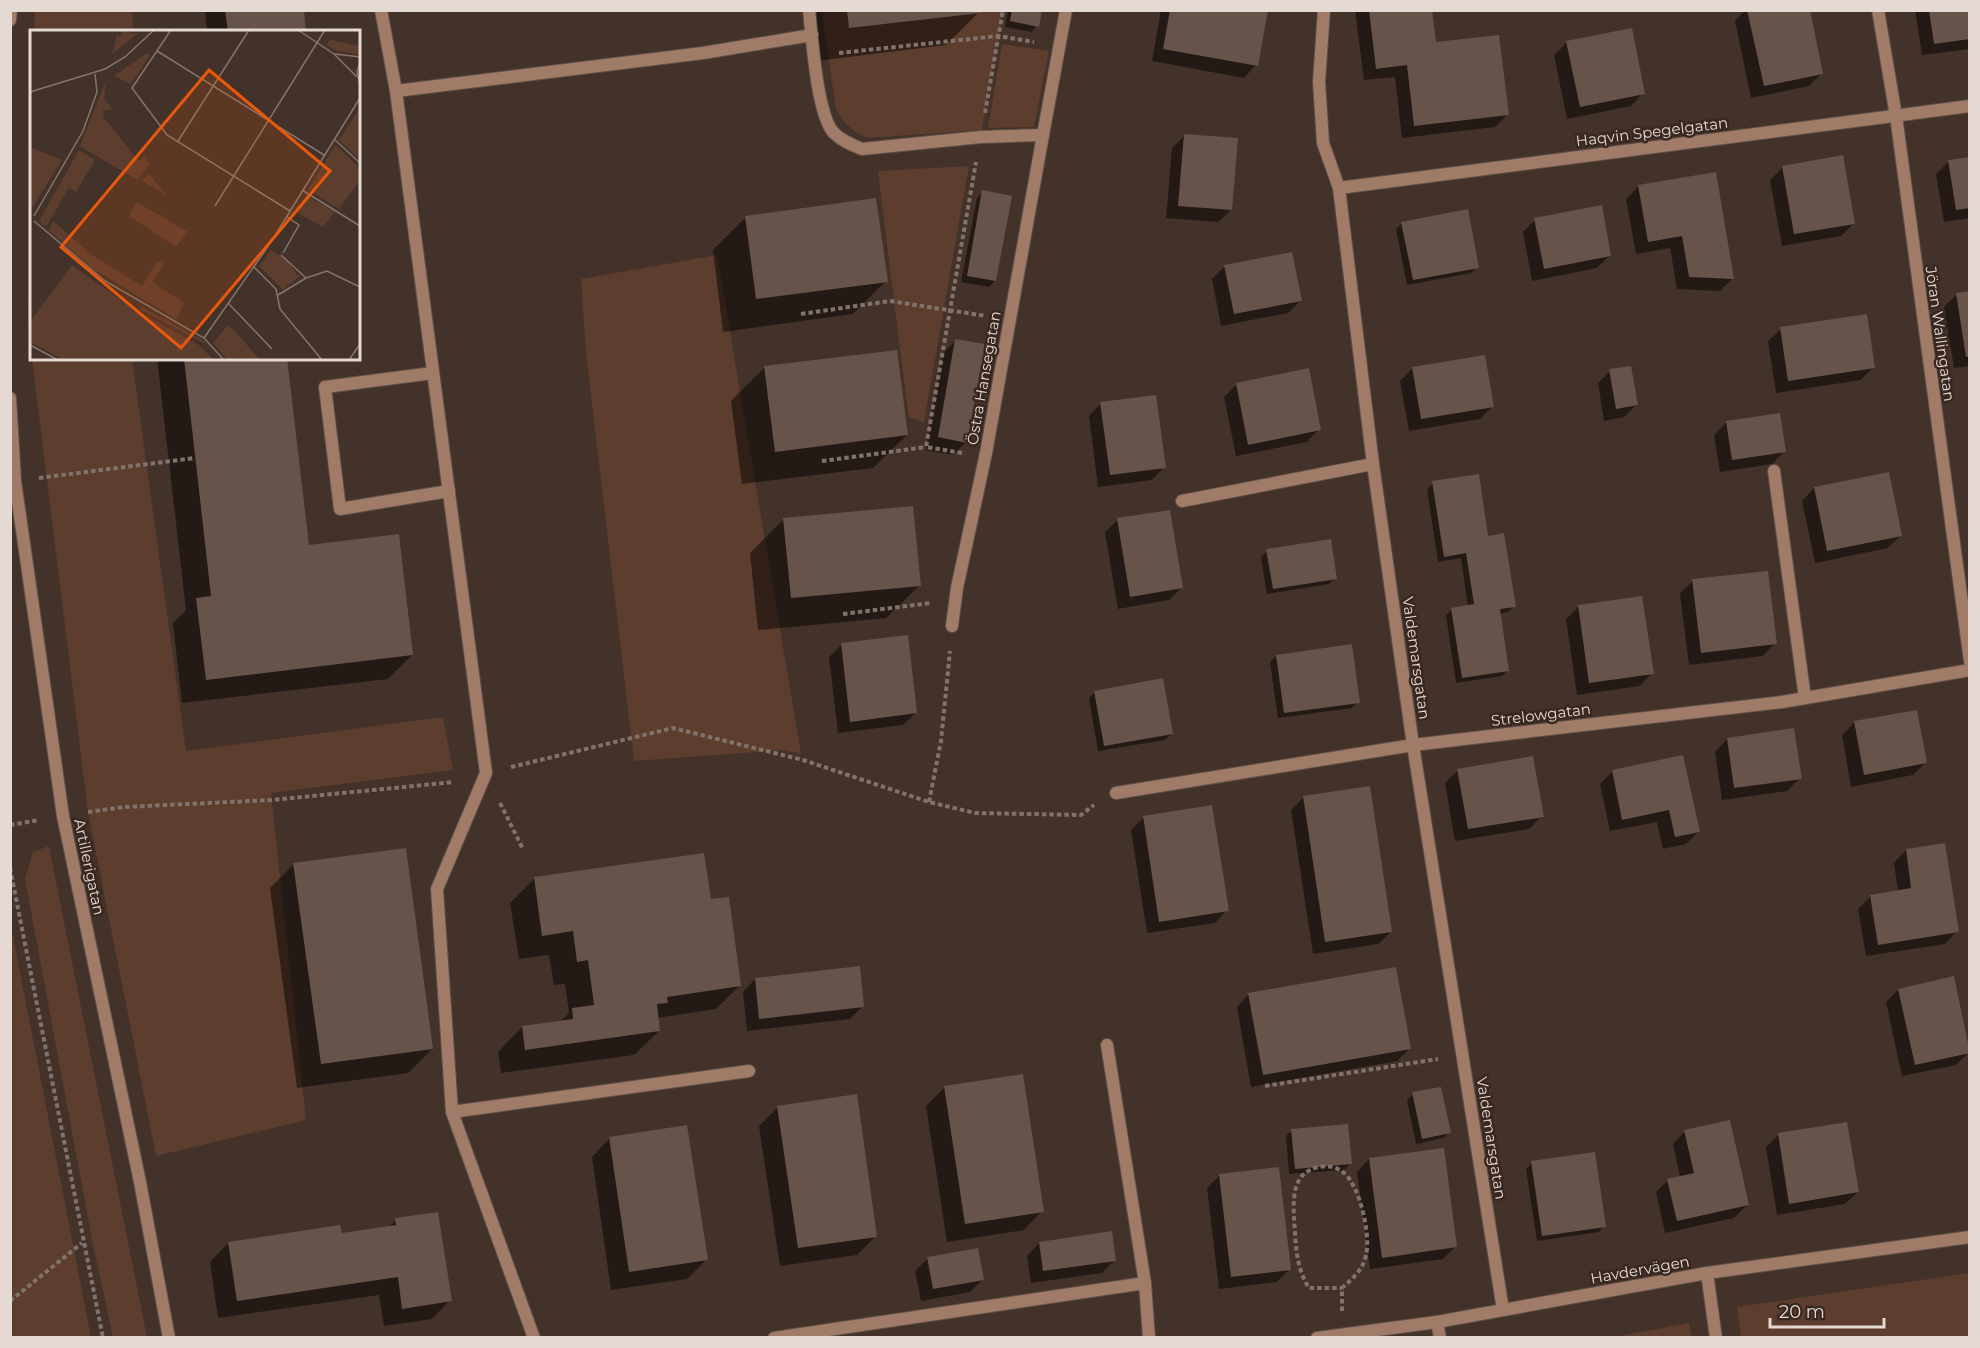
<svg xmlns="http://www.w3.org/2000/svg" width="1980" height="1348" viewBox="0 0 1980 1348" font-family="Montserrat,sans-serif">
	<style>
		.green { fill: #5c3d2e }
		.shadow { fill: #0007 }
		.building { fill: #66534a }
		.lines { fill: none; stroke-linecap: round; stroke-linejoin: round }
		.lane-casing { stroke: #605048; stroke-width: 14 }
		.street-casing { stroke: #605048; stroke-width: 14 }
		.path { stroke: #81726b; stroke-width: 4; stroke-dasharray: 4.5 3; stroke-linecap: butt }
		.lane { stroke: #a07b68; stroke-width: 12 }
		.street { stroke: #a07b68; stroke-width: 12 }
		.labels { text-anchor: middle; stroke-width: 5; stroke-linejoin: round; paint-order: stroke }
		.street-label { font-size: 15px; fill: #e5d9d4; stroke: #392820 }
		.inset-road { fill: none; stroke: #84756d; stroke-width: 1.5 }
		.view { fill: #e8590c; fill-opacity: 0.15; stroke: #e8590c; stroke-width: 3 }
		.inset-edge { fill: none; stroke: #e5d9d4; stroke-width: 3 }
	</style>
	<rect width="100%" height="100%" fill="#433229"/>
	<g class="green">
		<polygon points="35,11 132,11 133,31 34,31"/>
		<path d="M 822,11 L 1003,11 L 982,130 L 867,138 C 852,131 844,124 836,109 Z"/>
		<polygon points="1002,44 1049,51 1034,127 988,128"/>
		<polygon points="31,151 31,353 28,321"/>
		<polygon points="969,166 924,422 909,417 908,413 878,171"/>
		<polygon points="717,255 801,754 783,750 634,761 586,353 581,279"/>
		<polygon points="32,359 132,359 186,751 443,717 453,770 271,793 306,1120 156,1156 88,812"/>
		<polygon points="49,846 147,1337 113,1337 92,1240 25,879 33,852"/>
		<polygon points="11,926 91,1337 11,1337"/>
		<polygon points="1969,1273 1969,1337 1741,1337 1737,1307"/>
		<polygon points="1689,1323 1692,1337 1613,1337"/>
	</g>
	<g class="shadow">
		<polygon points="205,10 302,10 305,32 207,32"/>
		<polygon points="810,10 979,10 979,12 946,45 816,61"/>
		<polygon points="1008,10 1040,10 1037,26 1031,32 1005,27"/>
		<polygon points="1161,10 1266,10 1256,65 1244,78 1152,61"/>
		<polygon points="1355,10 1431,10 1435,44 1508,114 1495,127 1402,138 1395,77 1364,80"/>
		<polygon points="1745,10 1809,10 1822,73 1809,86 1751,98 1735,21"/>
		<polygon points="1915,10 1970,10 1970,49 1922,55"/>
		<polygon points="1567,42 1643,93 1631,106 1567,119 1554,55"/>
		<polygon points="1185,135 1231,210 1218,222 1166,218 1172,148"/>
		<polygon points="1970,158 1970,218 1944,222 1936,174 1948,162"/>
		<polygon points="1783,167 1853,224 1841,236 1782,246 1770,180"/>
		<polygon points="1639,186 1733,278 1720,291 1677,289 1670,248 1636,254 1626,199"/>
		<polygon points="983,192 995,281 989,287 961,282 977,198"/>
		<polygon points="746,217 886,281 853,314 723,332 713,250"/>
		<polygon points="1535,220 1610,255 1597,268 1532,281 1523,232"/>
		<polygon points="1402,223 1477,267 1471,273 1407,285 1396,229"/>
		<polygon points="1225,266 1301,300 1288,313 1221,326 1212,279"/>
		<polygon points="1970,292 1970,366 1954,368 1944,307 1957,294"/>
		<polygon points="1781,329 1873,367 1861,380 1776,393 1768,341"/>
		<polygon points="955,341 966,442 953,455 926,450 943,353"/>
		<polygon points="157,358 286,358 308,546 412,655 388,679 182,703 173,623 186,610"/>
		<polygon points="764,368 907,435 873,468 742,484 731,401"/>
		<polygon points="1413,368 1492,407 1480,419 1409,431 1400,381"/>
		<polygon points="1610,371 1636,405 1624,417 1604,421 1598,383"/>
		<polygon points="1237,384 1319,429 1307,442 1236,456 1224,397"/>
		<polygon points="1101,403 1164,467 1152,480 1098,487 1089,416"/>
		<polygon points="1778,415 1784,452 1772,464 1720,472 1714,435 1726,423"/>
		<polygon points="1433,483 1487,537 1514,606 1508,612 1499,614 1508,670 1502,676 1456,683 1446,615 1452,609 1468,607 1461,558 1438,562 1427,489"/>
		<polygon points="1814,488 1900,536 1888,548 1815,563 1802,501"/>
		<polygon points="784,519 920,585 886,618 758,630 750,553"/>
		<polygon points="1118,520 1181,588 1169,600 1118,609 1105,532"/>
		<polygon points="1267,551 1335,578 1329,584 1267,594 1261,557"/>
		<polygon points="1693,581 1775,643 1763,656 1689,665 1680,593"/>
		<polygon points="1578,607 1652,673 1640,686 1577,695 1566,619"/>
		<polygon points="842,644 916,713 903,725 838,733 829,657"/>
		<polygon points="1276,656 1358,702 1352,708 1278,718 1270,662"/>
		<polygon points="1095,692 1171,734 1165,740 1098,751 1089,698"/>
		<polygon points="1915,712 1925,763 1913,775 1851,787 1842,735 1854,723"/>
		<polygon points="1727,739 1800,778 1787,791 1722,800 1715,752"/>
		<polygon points="1682,757 1698,832 1686,844 1663,849 1657,822 1610,831 1600,784 1613,771"/>
		<polygon points="1458,770 1542,816 1529,829 1455,841 1445,783"/>
		<polygon points="1304,797 1391,932 1378,944 1313,954 1291,810"/>
		<polygon points="1144,817 1227,910 1215,923 1147,933 1131,830"/>
		<polygon points="1906,850 1957,931 1945,944 1866,956 1858,909 1871,896 1898,892 1894,863"/>
		<polygon points="294,864 432,1049 408,1073 297,1088 270,888"/>
		<polygon points="534,879 709,901 740,985 716,1009 657,1018 659,1031 634,1055 501,1073 498,1052 522,1027 560,1022 569,1013 565,984 554,985 549,955 519,959 510,903"/>
		<polygon points="755,979 863,1006 850,1019 747,1031 743,992"/>
		<polygon points="1898,990 1969,1052 1956,1065 1902,1076 1886,1002"/>
		<polygon points="1249,994 1409,1049 1397,1061 1251,1087 1237,1007"/>
		<polygon points="945,1087 1042,1211 1024,1230 947,1242 926,1106"/>
		<polygon points="1413,1094 1449,1133 1443,1138 1416,1144 1407,1100"/>
		<polygon points="778,1107 876,1236 857,1255 780,1266 759,1126"/>
		<polygon points="1292,1130 1350,1164 1344,1170 1289,1174 1286,1136"/>
		<polygon points="1685,1131 1747,1205 1734,1218 1665,1233 1656,1192 1668,1180 1680,1177 1673,1144"/>
		<polygon points="1778,1135 1858,1192 1845,1204 1777,1215 1766,1147"/>
		<polygon points="610,1138 706,1260 687,1279 611,1290 592,1157"/>
		<polygon points="1369,1159 1455,1247 1443,1259 1370,1269 1357,1172"/>
		<polygon points="1532,1163 1604,1226 1599,1232 1537,1241 1526,1169"/>
		<polygon points="1220,1175 1290,1269 1277,1282 1219,1289 1207,1188"/>
		<polygon points="396,1220 450,1300 432,1319 384,1326 379,1295 218,1318 210,1262 228,1243 341,1235 388,1228"/>
		<polygon points="1039,1243 1115,1260 1102,1273 1031,1283 1027,1256"/>
		<polygon points="927,1259 983,1279 970,1292 921,1301 915,1271"/>
	</g>
	<g class="building">
		<polygon points="225,10 304,10 306,32 228,32"/>
		<polygon points="847,10 981,10 981,13 849,28"/>
		<polygon points="1012,10 1042,10 1039,27 1010,21"/>
		<polygon points="1170,10 1268,10 1258,66 1163,49"/>
		<polygon points="1369,10 1432,10 1436,42 1499,35 1509,115 1414,126 1407,65 1376,69"/>
		<polygon points="1747,10 1810,10 1823,74 1764,86"/>
		<polygon points="1929,10 1970,10 1970,39 1934,44"/>
		<polygon points="1632,28 1645,94 1580,107 1566,41"/>
		<polygon points="1184,134 1238,138 1232,210 1178,206"/>
		<polygon points="1843,155 1855,224 1794,234 1782,166"/>
		<polygon points="1970,157 1970,208 1956,210 1948,160"/>
		<polygon points="1716,172 1734,279 1689,277 1682,236 1648,242 1638,185"/>
		<polygon points="982,190 1012,196 996,281 967,276"/>
		<polygon points="876,198 888,282 756,299 745,216"/>
		<polygon points="1602,205 1611,256 1544,269 1534,218"/>
		<polygon points="1468,209 1479,268 1413,280 1401,222"/>
		<polygon points="1292,252 1302,301 1234,314 1224,265"/>
		<polygon points="1970,291 1970,356 1966,357 1956,293"/>
		<polygon points="1867,314 1875,368 1788,381 1780,327"/>
		<polygon points="955,339 985,344 967,443 938,437"/>
		<polygon points="897,350 908,435 775,452 764,366"/>
		<polygon points="1485,355 1494,407 1421,419 1412,367"/>
		<polygon points="184,358 287,358 309,545 399,534 413,655 206,680 196,598 211,596"/>
		<polygon points="1631,366 1638,405 1616,409 1609,369"/>
		<polygon points="1309,368 1321,430 1248,445 1236,383"/>
		<polygon points="1156,395 1166,468 1110,475 1100,402"/>
		<polygon points="1780,413 1786,452 1732,460 1726,421"/>
		<polygon points="1889,472 1902,536 1827,551 1814,487"/>
		<polygon points="1479,474 1488,536 1504,533 1516,607 1500,609 1509,671 1462,678 1451,608 1474,604 1466,553 1444,557 1432,481"/>
		<polygon points="913,506 921,586 791,598 783,518"/>
		<polygon points="1170,510 1183,588 1130,597 1117,518"/>
		<polygon points="1331,539 1337,579 1273,589 1266,549"/>
		<polygon points="1768,571 1777,644 1701,653 1692,579"/>
		<polygon points="1642,596 1654,674 1589,683 1578,605"/>
		<polygon points="908,635 917,713 850,722 841,643"/>
		<polygon points="1352,644 1360,703 1284,713 1276,655"/>
		<polygon points="1163,678 1173,734 1104,746 1094,691"/>
		<polygon points="1917,710 1927,763 1864,775 1854,721"/>
		<polygon points="1794,728 1802,779 1734,788 1727,738"/>
		<polygon points="1683,755 1700,832 1675,837 1669,810 1622,820 1612,770"/>
		<polygon points="1533,756 1544,817 1468,829 1457,769"/>
		<polygon points="1370,786 1392,932 1325,942 1303,796"/>
		<polygon points="1212,805 1229,911 1159,922 1143,816"/>
		<polygon points="1945,843 1959,932 1878,945 1870,895 1911,888 1906,849"/>
		<polygon points="406,848 433,1049 321,1064 293,863"/>
		<polygon points="704,853 711,899 729,897 741,986 667,997 668,1003 657,1004 660,1031 525,1050 522,1026 573,1019 572,1008 594,1005 588,960 577,962 573,931 542,936 534,877"/>
		<polygon points="860,966 864,1007 759,1019 755,978"/>
		<polygon points="1396,967 1411,1049 1263,1075 1248,993"/>
		<polygon points="1954,976 1970,1053 1915,1065 1898,989"/>
		<polygon points="1023,1074 1044,1212 965,1224 944,1086"/>
		<polygon points="1441,1087 1451,1133 1422,1139 1412,1092"/>
		<polygon points="857,1094 877,1237 798,1248 777,1106"/>
		<polygon points="1730,1120 1749,1205 1677,1221 1667,1179 1694,1173 1684,1130"/>
		<polygon points="1847,1122 1859,1192 1789,1204 1778,1133"/>
		<polygon points="1348,1124 1352,1164 1295,1169 1291,1129"/>
		<polygon points="687,1125 708,1260 629,1272 609,1137"/>
		<polygon points="1444,1148 1457,1247 1382,1258 1369,1158"/>
		<polygon points="1595,1152 1606,1227 1542,1236 1531,1161"/>
		<polygon points="1279,1167 1291,1270 1231,1277 1219,1174"/>
		<polygon points="438,1212 452,1301 402,1309 398,1277 237,1301 228,1242 340,1225 342,1233 396,1225 395,1218"/>
		<polygon points="1112,1231 1116,1261 1043,1271 1039,1242"/>
		<polygon points="978,1248 984,1280 933,1289 927,1257"/>
	</g>
	<g class="lines">
		<g class="lane-casing">
			<g id="lane">
				<polyline points="381,10 396,91 486,773 437,889 452,1112 534,1338"/>
				<path d="M 809,10 C 812,37 817,116 834,133 C 842,141 852,145 862,149 L 981,137 L 1043,135 L 1066,10"/>
				<polyline points="396,91 703,53 812,35"/>
				<polyline points="433,373 325,387 340,509 449,491"/>
				<polyline points="1774,471 1805,698"/>
				<polyline points="1182,501 1373,464"/>
				<polyline points="952,626 957,588 986,453 1043,135"/>
				<polyline points="1107,1045 1145,1283"/>
				<polyline points="452,1112 749,1071"/>
				<polyline points="774,1338 1145,1283 1149,1338"/>
			</g>
		</g>
		<g class="street-casing">
			<g id="street">
				<polyline points="1324,10 1319,82 1323,143 1339,188 1373,464 1413,745 1503,1310"/>
				<polyline points="1878,10 1896,116 1970,661"/>
				<polyline points="10,20 11,10"/>
				<polyline points="1339,188 1970,106"/>
				<polyline points="10,398 15,481 63,816 140,1182 169,1338"/>
				<polyline points="1116,793 1413,745 1782,702 1970,670"/>
				<polyline points="1707,1273 1716,1338"/>
				<polyline points="1437,1322 1440,1338"/>
				<polyline points="1317,1338 1437,1322 1707,1273 1970,1237"/>
			</g>
		</g>
		<g class="path">
			<polyline points="839,53 998,36 1034,42"/>
			<polyline points="985,113 1003,10"/>
			<polyline points="801,314 890,301 986,316"/>
			<polyline points="962,453 926,447 976,162"/>
			<polyline points="822,461 926,447"/>
			<polyline points="39,478 195,458"/>
			<polyline points="843,614 931,603"/>
			<polyline points="511,767 673,728 803,760 929,802 975,813 1081,815 1094,805"/>
			<polyline points="929,802 941,741 950,651"/>
			<polyline points="500,803 523,849"/>
			<polyline points="88,812 124,807 272,800 454,782"/>
			<polyline points="10,825 39,820"/>
			<polyline points="10,868 103,1338"/>
			<polyline points="1265,1086 1438,1059"/>
			<polyline points="10,1301 82,1243"/>
			<path d="M 1342,1311 L 1342,1288 C 1353,1278 1363,1270 1366,1255 C 1371,1236 1360,1186 1344,1173 C 1337,1167 1328,1165 1319,1167 C 1293,1172 1293,1196 1294,1218 C 1296,1243 1295,1266 1309,1288 L 1342,1288"/>
		</g>
		<use href="#lane" class="lane"/>
		<use href="#street" class="street"/>
	</g>
	<g class="labels">
		<g class="street-label">
			<text transform="translate(1652 132) rotate(-7)" y="5">Haqvin Spegelgatan</text>
			<text transform="translate(1940 334) rotate(82)" y="5">Jöran Wallingatan</text>
			<text transform="translate(984 378) rotate(-80)" y="5">Östra Hansegatan</text>
			<text transform="translate(1416 658) rotate(82)" y="5">Valdemarsgatan</text>
			<text transform="translate(1541 715) rotate(-7)" y="5">Strelowgatan</text>
			<text transform="translate(89 867) rotate(78)" y="5">Artillerigatan</text>
			<text transform="translate(1491 1138) rotate(81)" y="5">Valdemarsgatan</text>
			<text transform="translate(1640 1270) rotate(-10)" y="5">Havdervägen</text>
		</g>
	</g>
	<g transform="translate(30 30)">
		<rect width="330" height="330" fill="#433229"/>
		<path d="M 93,0 L 105,4 L 112,0 L 82,24 L 87,5 L 91,6 ZM 300,10 L 330,16 L 330,25 L 307,21 L 296,15 ZM 115,24 L 121,24 L 101,54 L 84,46 ZM 76,50 L 74,68 L 83,80 L 73,80 L 74,88 L 109,131 L 114,127 L 120,134 L 107,150 L 50,116 ZM 330,78 L 330,130 L 309,110 ZM 305,115 L 330,138 L 330,150 L 309,179 L 278,160 ZM 0,117 L 32,130 L 0,181 ZM 49,120 L 65,130 L 46,162 L 39,158 L 17,195 L 12,195 L 10,189 ZM 118,143 L 129,156 L 138,166 L 112,151 ZM 276,165 L 305,182 L 293,197 L 266,182 ZM 107,172 L 158,202 L 146,217 L 99,186 ZM 23,191 L 62,225 L 112,256 L 128,231 L 134,234 L 122,252 L 154,273 L 146,289 L 62,238 L 18,200 ZM 241,220 L 257,230 L 267,245 L 272,244 L 253,260 L 229,236 ZM 42,235 L 105,280 L 169,315 L 184,330 L 34,330 L 0,312 L 0,292 ZM 110,276 L 173,310 L 177,315 L 111,280 ZM 198,295 L 204,300 L 230,330 L 198,330 L 183,313 Z" fill="#5c3d2e"/>
		<path class="inset-road" d="M 141,0 L 102,58 L 137,105 L 260,181M 268,0 L 304,24 L 327,47M 127,21 L 294,125M 305,24 L 330,27M 330,32 L 327,42 L 330,55M 0,62 L 75,39 L 95,27 L 124,0M 304,109 L 330,133M 148,111 L 219,0M 272,160 L 330,196M 185,176 L 295,0M 4,186 L 53,101 L 67,62 L 65,44M 4,191 L 75,251 L 174,308 L 194,330M 253,223 L 269,195 L 257,187M 251,225 L 276,248M 223,236 L 246,259 L 250,279 L 292,330M 248,265 L 276,248 L 297,241 L 330,257M 198,273 L 242,319M 174,308 L 241,212 L 330,68M 0,315 L 28,330M 319,330 L 330,314"/>
		<path class="view" d="M 179,40 L 300,141 L 151,318 L 31,217 Z"/>
		<rect width="330" height="330" class="inset-edge"/>
	</g>
	<rect width="1980" height="1348" fill="none" stroke="#e5d9d4" stroke-width="24"/>
	<path d="M1770 1318v9h114v-9" fill="none" stroke="#e5d9d4" stroke-width="3"/>
	<text x="1779" y="1318" font-size="18" fill="#e5d9d4" stroke="#392820" stroke-width="4.5" paint-order="stroke">20 m</text>
</svg>
